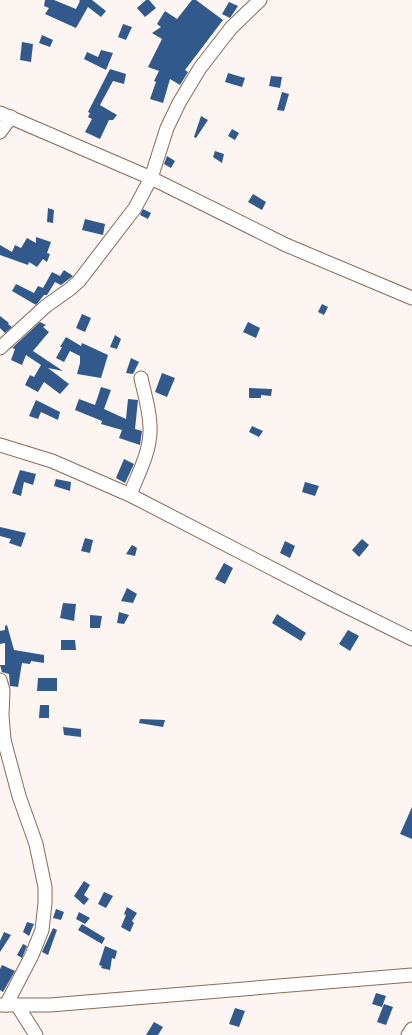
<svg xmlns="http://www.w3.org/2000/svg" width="412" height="1035" viewBox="0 0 412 1035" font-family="'Archivo Narrow',sans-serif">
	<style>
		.building { fill: #31598b }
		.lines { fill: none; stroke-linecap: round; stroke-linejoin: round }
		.minor-casing { stroke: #8a6b58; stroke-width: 15 }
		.minor { stroke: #fff; stroke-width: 13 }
	</style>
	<rect width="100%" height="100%" fill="#fdf5f1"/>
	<g class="building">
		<polygon points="45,0 54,0 76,9 80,1 79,0 92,0 106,11 101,17 88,7 76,28 45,14 49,8 44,6"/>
		<polygon points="146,0 149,0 156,8 145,17 137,8"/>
		<polygon points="192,0 196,0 223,20 185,70 188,72 180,85 170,79 163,103 150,99 156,82 154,81 159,71 148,67 162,39 152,33 161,27 157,24 165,11 177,19"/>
		<polygon points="229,2 238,6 230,18 222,14"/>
		<polygon points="123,24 132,27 126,40 118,37"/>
		<polygon points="42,35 53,40 50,47 39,43"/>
		<polygon points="22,42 33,44 31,62 20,60"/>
		<polygon points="101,50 113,53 106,70 84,59 87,52 98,57"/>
		<polygon points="110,69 126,74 124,84 113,81 100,105 117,115 113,120 109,120 100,139 85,132 92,119 88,117 90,113 88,112"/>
		<polygon points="228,73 245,78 242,87 225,82"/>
		<polygon points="271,76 282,77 280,88 269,86"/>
		<polygon points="282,92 289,94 284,111 277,110"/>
		<polygon points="201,116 208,120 196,138 194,137"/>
		<polygon points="232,129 239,133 235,140 228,136"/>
		<polygon points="215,151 224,154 222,163 213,157"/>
		<polygon points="167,156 175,161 171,168 164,164"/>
		<polygon points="253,194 266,202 262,210 248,202"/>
		<polygon points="48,208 54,210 53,223 47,222"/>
		<polygon points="143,209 151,213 148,219 140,215"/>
		<polygon points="85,219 105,224 103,235 82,230"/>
		<polygon points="36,237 51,242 47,253 50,254 47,262 43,259 37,267 29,262 28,265 0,255 0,245 12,252 15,245 21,248 27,238 36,243"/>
		<polygon points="64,270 73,276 61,285 55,282 47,295 44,295 36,305 12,291 16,284 34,293 38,286 43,288 52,272 60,276"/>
		<polygon points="322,304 328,307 324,315 318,312"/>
		<polygon points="82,314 91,318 85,332 76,328"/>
		<polygon points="0,316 9,323 8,324 12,327 5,333 0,328"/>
		<polygon points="40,322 46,325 43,327 49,332 33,351 63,371 48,368 69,384 60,394 44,382 38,392 25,385 30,375 34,377 41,365 26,355 22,365 11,360 15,349 12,348"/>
		<polygon points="248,322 260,328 256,338 243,332"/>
		<polygon points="115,335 121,339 117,349 110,347"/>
		<polygon points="66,337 81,346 82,343 108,355 101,378 77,374 80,363 80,356 70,351 64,362 56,358 62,347 60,347"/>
		<polygon points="131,358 139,362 133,374 126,373"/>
		<polygon points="162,373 175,378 167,397 155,392"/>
		<polygon points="101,387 111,390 104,409 126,419 128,399 138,400 135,429 142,431 140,445 119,438 122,430 101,424 102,421 75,410 79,399 95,405"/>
		<polygon points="249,388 272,389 271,396 261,395 261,398 249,398"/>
		<polygon points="36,400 60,412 58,420 41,412 38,419 29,416"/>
		<polygon points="252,426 263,431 259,437 249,432"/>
		<polygon points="124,459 134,464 125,483 116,478"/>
		<polygon points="20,470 36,474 33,485 24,482 21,496 12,493"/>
		<polygon points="56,479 71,482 70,491 54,486"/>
		<polygon points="305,482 319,486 315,496 302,492"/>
		<polygon points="0,527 26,533 21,547 9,543 11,539 0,536"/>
		<polygon points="85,538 93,540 90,553 81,551"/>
		<polygon points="362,539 369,545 359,557 352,550"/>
		<polygon points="285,541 295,546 290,558 280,553"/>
		<polygon points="132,545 137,548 135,556 126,554"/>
		<polygon points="224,563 233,568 225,584 215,579"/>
		<polygon points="127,588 137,594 133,603 121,601"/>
		<polygon points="63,603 76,604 74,621 60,618"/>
		<polygon points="119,612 129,615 124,624 117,623"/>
		<polygon points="277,614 306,633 301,641 272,623"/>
		<polygon points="90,615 102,616 100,628 90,628"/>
		<polygon points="7,625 14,650 44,655 44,663 31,661 30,664 22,663 18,687 10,686 9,674 2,672 0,665 5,665 5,643 0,644 0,631 5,630 5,626"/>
		<polygon points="348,630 359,636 350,651 339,644"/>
		<polygon points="61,640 75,640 76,650 61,650"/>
		<polygon points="38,678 57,678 57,691 37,691"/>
		<polygon points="40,705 49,705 49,718 39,718"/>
		<polygon points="140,719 165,720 163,727 139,723"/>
		<polygon points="63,727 81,729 81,737 64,735"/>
		<polygon points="412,807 412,839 400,834"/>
		<polygon points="84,881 90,885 84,895 89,899 84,905 74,896"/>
		<polygon points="104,892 113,896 106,908 98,904"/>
		<polygon points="127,907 137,913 132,921 134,923 130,932 121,927 126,915 124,914"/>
		<polygon points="56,909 64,912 61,920 53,918"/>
		<polygon points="79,912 90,918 85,924 76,919"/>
		<polygon points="27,922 34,924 29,936 23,932"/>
		<polygon points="82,924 105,938 102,944 78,930"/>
		<polygon points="53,928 57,930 48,955 42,952"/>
		<polygon points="4,932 11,935 0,952 0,941"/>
		<polygon points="23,944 27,946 22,958 17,955"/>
		<polygon points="105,946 117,951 115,959 112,958 110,970 101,968 102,966 99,965"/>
		<polygon points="2,965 15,971 3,992 0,990 0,969"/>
		<polygon points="376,993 386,996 382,1007 372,1004"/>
		<polygon points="384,1004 393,1007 386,1025 377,1022"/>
		<polygon points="235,1008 245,1011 239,1027 229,1024"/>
		<polygon points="154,1022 163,1027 158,1035 146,1035"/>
	</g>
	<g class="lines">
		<g class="minor-casing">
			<g id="minor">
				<polyline points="0,113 151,178 286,245 412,298"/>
				<polyline points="0,132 11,117"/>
				<polyline points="0,348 46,306 70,289 79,281 135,208 151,178 167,128 179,103 200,68 231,28 260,0"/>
				<polyline points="0,445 52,461 130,495 333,600 412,639"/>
				<path d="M 130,495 C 137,476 149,455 150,433 C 151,415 145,396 141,378"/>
				<polyline points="0,680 3,690 2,715 4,740 19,796 36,844 45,887 45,903 42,930 32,955 6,1005"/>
				<polyline points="0,1005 50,1005 412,975"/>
				<polyline points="17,1005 36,1035"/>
				<polyline points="408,1035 412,1029"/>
			</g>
		</g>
		<use href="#minor" class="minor"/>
	</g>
</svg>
